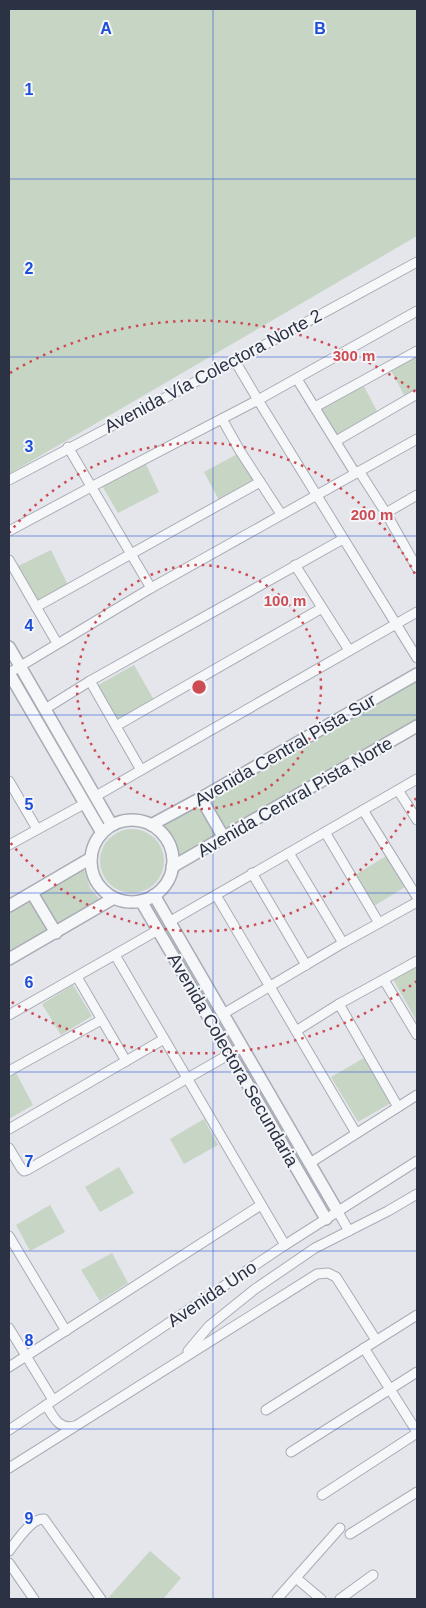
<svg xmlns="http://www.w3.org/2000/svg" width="426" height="1608" viewBox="0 0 426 1608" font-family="Arial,sans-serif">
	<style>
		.green { fill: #c7d5c5 }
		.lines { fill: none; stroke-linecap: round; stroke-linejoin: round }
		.minor-casing { stroke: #a9acb6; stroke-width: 11 }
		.tertiary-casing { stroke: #a9acb6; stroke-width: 14 }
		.minor { stroke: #f6f7f9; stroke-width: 9 }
		.tertiary { stroke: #f6f7f9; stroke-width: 11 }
		.grid { fill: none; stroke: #1d4ed8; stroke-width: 1; stroke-opacity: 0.55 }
		.ring { fill: none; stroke: #cd4b52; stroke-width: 2.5; stroke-dasharray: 2.5 5 }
		.labels { text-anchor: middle; stroke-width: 4; stroke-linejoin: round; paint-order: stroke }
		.street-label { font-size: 18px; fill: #2b3244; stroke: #f3f5f8 }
		.grid-label { font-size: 16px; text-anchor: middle; font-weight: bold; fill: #1d4ed8; stroke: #f3f5f8; stroke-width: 4; stroke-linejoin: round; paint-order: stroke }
		.centre { fill: #cd4b52; stroke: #f3f5f8; stroke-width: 2.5 }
		.ring-label { font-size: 15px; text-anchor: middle; font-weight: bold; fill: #cd4b52; stroke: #f3f5f8; stroke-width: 4; stroke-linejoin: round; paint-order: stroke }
	</style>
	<rect width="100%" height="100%" fill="#e4e6eb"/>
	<g class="green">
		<polygon points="9,9 417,9 417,236 9,474"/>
		<polygon points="417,347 417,388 404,395 387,363"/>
		<polygon points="360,379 377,411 334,437 316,405"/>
		<polygon points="239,453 257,481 220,502 204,472"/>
		<polygon points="145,462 159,492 118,513 101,484"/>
		<polygon points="51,550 69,587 37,605 16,567"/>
		<polygon points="134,665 154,700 118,722 98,685"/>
		<polygon points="417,678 417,722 229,830 225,830 209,801 211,797"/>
		<path d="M 195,805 L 199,806 L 215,831 L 213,840 L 175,859 C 174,844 168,836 158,827 Z"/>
		<circle cx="132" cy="861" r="32"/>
		<polygon points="386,856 405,887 374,906 355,875"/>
		<polygon points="82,870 84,870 90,888 101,901 62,924 56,925 40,896 42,893"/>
		<polygon points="30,901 48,930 9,954 9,912"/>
		<polygon points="153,905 215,1011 214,1013 151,907"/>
		<polygon points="417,967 417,1022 393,979"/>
		<polygon points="73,985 92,1016 61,1035 42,1004"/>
		<polygon points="364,1058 391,1103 358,1122 331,1077"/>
		<polygon points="244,1060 328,1204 324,1206 240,1062"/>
		<polygon points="16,1073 33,1105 9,1119 9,1077"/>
		<polygon points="204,1119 218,1145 184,1164 170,1139"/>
		<polygon points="119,1167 134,1193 100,1212 85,1187"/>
		<polygon points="50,1205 65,1232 30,1251 16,1225"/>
		<polygon points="112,1253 128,1283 100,1301 81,1270"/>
		<polygon points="150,1551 181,1578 163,1599 110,1599 108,1598"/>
	</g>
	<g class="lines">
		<g class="minor-casing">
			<g id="minor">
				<polyline points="235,361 258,400 417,658"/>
				<polyline points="297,379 355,473"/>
				<polyline points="315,407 417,351"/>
				<polyline points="222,419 240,451 281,514"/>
				<polyline points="336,441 417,394"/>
				<polyline points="68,447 151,588"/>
				<polyline points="359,471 386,513 417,568"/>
				<polyline points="9,480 235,361 417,262"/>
				<polyline points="386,513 417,495"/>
				<polyline points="9,531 91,487 258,400 417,311"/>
				<polyline points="9,560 57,643"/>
				<polyline points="295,565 349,650"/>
				<polyline points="36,607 260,482"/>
				<polyline points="9,673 151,588 417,439"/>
				<polyline points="90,681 141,770"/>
				<polyline points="45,709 90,681 343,539"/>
				<polyline points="116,726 322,608"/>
				<polyline points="9,781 37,829"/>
				<polyline points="398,790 417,820"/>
				<polyline points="96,796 417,612"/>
				<polyline points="363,810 417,897"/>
				<polyline points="325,832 379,923"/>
				<polyline points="9,845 84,804"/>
				<polyline points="289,853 343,943"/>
				<polyline points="252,873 306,965"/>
				<polyline points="216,895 296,1031"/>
				<polyline points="169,922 417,779"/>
				<polyline points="115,955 285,1245"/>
				<polyline points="77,977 126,1061"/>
				<polyline points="384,980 417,1035"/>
				<polyline points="339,1004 417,961"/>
				<polyline points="223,1014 343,943 417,902"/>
				<polyline points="9,1015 158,930"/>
				<polyline points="9,1071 101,1020"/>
				<polyline points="9,1129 164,1039"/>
				<polyline points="356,1133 296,1031 339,1004 398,1107"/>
				<polyline points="9,1148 21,1168 24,1171 27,1170 242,1047"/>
				<polyline points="310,1163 417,1095"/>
				<polyline points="338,1212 349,1231"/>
				<polyline points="9,1236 66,1331"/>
				<polyline points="9,1328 53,1400"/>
				<polyline points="364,1348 417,1432"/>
				<polyline points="188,1351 209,1326 255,1289 315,1248 388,1211 417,1194"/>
				<polyline points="9,1367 261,1205"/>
				<path d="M 46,1405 C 53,1416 58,1430 75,1426"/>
				<polyline points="266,1410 417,1315"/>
				<polyline points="9,1430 285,1245 417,1161"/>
				<polyline points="291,1452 417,1372"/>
				<polyline points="9,1468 317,1274 328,1273 336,1277 376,1340"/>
				<polyline points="322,1495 417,1433"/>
				<polyline points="350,1534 417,1492"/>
				<path d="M 9,1551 C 16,1542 32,1517 44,1519 L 101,1599"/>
				<polyline points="9,1563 34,1599"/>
				<polyline points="296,1578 321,1599"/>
				<polyline points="277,1599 340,1528"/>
				<polyline points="340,1599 373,1575"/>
			</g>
		</g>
		<g class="tertiary-casing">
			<g id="tertiary">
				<polyline points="9,647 110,822 114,824"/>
				<polyline points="9,673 102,833"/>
				<polyline points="201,798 224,838"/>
				<circle cx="132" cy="861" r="41"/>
				<polyline points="151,825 201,798 417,674"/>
				<polyline points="172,867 417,726"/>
				<polyline points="32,893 56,933"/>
				<polyline points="154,895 338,1212"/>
				<polyline points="141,901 326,1219"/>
				<polyline points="9,906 91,858"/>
				<polyline points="9,959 114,898"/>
			</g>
		</g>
		<use href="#minor" class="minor"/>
		<use href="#tertiary" class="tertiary"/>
	</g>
	<path class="grid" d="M 213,9 L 213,1599M 9,179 L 417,179M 9,357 L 417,357M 9,536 L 417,536M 9,715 L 417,715M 9,893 L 417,893M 9,1072 L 417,1072M 9,1251 L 417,1251M 9,1429 L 417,1429"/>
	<g class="ring">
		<circle cx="199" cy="687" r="122"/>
		<path d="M416 798A244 244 0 0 1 9 841M9 533A244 244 0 0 1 416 576"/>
		<path d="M417 981A366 366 0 0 1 10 1001M10 373A366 366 0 0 1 417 393"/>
	</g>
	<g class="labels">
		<g class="street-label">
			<text transform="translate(213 371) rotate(-28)" y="6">Avenida Vía Colectora Norte 2</text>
			<text transform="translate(285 750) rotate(-30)" y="6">Avenida Central Pista Sur</text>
			<text transform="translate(295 797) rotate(-30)" y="6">Avenida Central Pista Norte</text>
			<text transform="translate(233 1060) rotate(60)" y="6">Avenida Colectora Secundaria</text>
			<text transform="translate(212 1294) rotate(-34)" y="6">Avenida Uno</text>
		</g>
	</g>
	<g class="grid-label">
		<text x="106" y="34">A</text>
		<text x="320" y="34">B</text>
		<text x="29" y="95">1</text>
		<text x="29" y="274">2</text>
		<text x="29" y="452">3</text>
		<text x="29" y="631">4</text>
		<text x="29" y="810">5</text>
		<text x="29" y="988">6</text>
		<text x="29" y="1167">7</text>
		<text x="29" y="1346">8</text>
		<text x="29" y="1524">9</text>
	</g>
	<circle cx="199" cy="687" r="8" class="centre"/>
	<g class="ring-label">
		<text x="354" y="361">300 m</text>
		<text x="372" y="520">200 m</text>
		<text x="285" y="606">100 m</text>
	</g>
	<rect width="426" height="1608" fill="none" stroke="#2b3244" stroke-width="20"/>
</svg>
